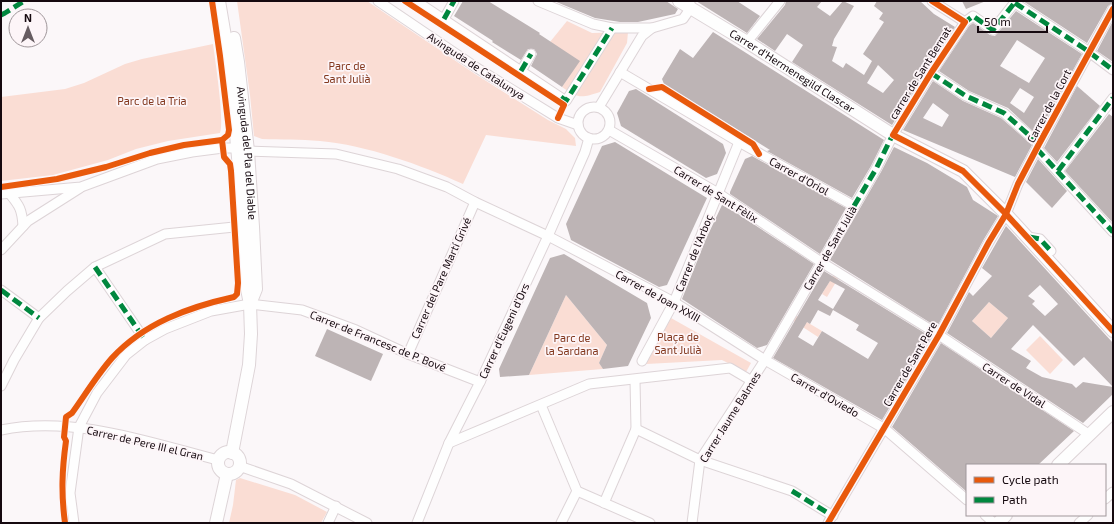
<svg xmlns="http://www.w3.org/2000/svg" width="1114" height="524" viewBox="0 0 1114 524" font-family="'Exo 2',sans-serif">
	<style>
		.green { fill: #faddd4 }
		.building { fill: #bdb4b5; fill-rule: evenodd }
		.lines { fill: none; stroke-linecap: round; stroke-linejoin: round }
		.street-casing { stroke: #ddd4d7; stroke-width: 11 }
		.secondary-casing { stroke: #ddd4d7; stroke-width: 14 }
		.street { stroke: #fefefe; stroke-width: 9 }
		.secondary { stroke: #fefefe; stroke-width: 12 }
		.quiet { stroke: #00873e; stroke-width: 5; stroke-dasharray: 10 5; stroke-linecap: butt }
		.cycleway-casing { stroke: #fdf5f8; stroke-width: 8 }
		.cycleway { stroke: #e8590c; stroke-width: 6 }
		.labels { text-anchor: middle; stroke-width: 3.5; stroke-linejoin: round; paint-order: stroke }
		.park-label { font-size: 11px; fill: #83391f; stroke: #fdf5f8 }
		.street-label { font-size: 11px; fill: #15090f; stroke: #fdf5f8 }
	</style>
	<rect width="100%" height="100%" fill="#fbf7f9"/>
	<g class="green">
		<path d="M 237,1 L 367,1 L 475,74 L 548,120 L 566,129 L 575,138 L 576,146 L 486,135 L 463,184 C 421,165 366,145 320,141 C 300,139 281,140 262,139 L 254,136 L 250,95 Z"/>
		<path d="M 567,21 L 592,33 L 628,32 L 627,43 L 600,92 C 581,98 579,99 562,87 L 579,61 L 550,42 Z"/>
		<path d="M 213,44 C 215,58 225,124 220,133 L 168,141 L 136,149 L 108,160 L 53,175 L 1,181 L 1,97 L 65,89 L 84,83 L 125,64 L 142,59 Z"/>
		<polygon points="834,274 839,277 827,297 822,294"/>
		<polygon points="566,295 607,345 599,363 603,369 529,375"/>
		<polygon points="989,302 1008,318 991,338 972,321"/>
		<polygon points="795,315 822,331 818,337 792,320"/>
		<polygon points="671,318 751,363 746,372 722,360 646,364"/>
		<polygon points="1040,336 1063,360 1050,374 1026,350"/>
		<polygon points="240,478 295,495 327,512 321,523 229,523 233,505 236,480"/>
	</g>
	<g class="building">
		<polygon points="463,1 488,1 540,33 539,34 580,61 562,87 531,66 537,54 534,49 528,49 521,60 492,42 493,41 454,16"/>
		<polygon points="554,1 666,1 678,9 675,14 638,22 620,22 595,18"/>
		<polygon points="696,1 737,1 760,16 747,33"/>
		<path d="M 786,1 L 822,1 L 817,7 L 830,16 L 843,1 L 854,6 L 834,39 L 832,46 L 837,47 L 832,61 L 843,68 L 846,63 L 864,75 L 872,61 L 863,54 L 884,22 L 879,19 L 883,13 L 874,6 L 877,1 L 920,1 L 934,14 L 955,27 L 926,70 L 892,125 L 792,62 L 803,45 L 787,34 L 775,51 L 757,39 L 785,5 ZM 878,65 L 894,80 L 883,93 L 867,83 Z"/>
		<polygon points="962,1 986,1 966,9"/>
		<polygon points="1023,1 1113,1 1113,3 1108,6 1087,43"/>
		<path d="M 1016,11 L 1082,54 L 1037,135 L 1008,108 L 969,91 L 939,71 L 969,26 L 973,23 L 990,35 L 995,36 ZM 1017,40 L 1045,58 L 1029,83 L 1000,66 ZM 1020,88 L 1034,97 L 1024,113 L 1010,103 Z"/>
		<polygon points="1113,21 1113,62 1097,51"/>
		<polygon points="713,32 884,140 871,166 852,198 767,151 770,150 664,84 662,79 680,49 693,58"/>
		<path d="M 933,81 L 963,101 L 1001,118 L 1032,145 L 1015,177 L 903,130 ZM 933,103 L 949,115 L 942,127 L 923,118 Z"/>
		<polygon points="1077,86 1100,106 1057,162 1044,148"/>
		<polygon points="636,89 723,144 726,153 717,174 706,178 621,126 617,113 629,91"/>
		<polygon points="1109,114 1113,117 1113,223 1065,171"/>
		<polygon points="615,142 707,198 667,285 659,287 571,240 566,224 602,146"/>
		<polygon points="894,147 927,163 967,187 973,200 998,216 984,239 937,327 830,260 881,172"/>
		<polygon points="752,156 846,208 820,254 730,194 730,192 745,159"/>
		<polygon points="1038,159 1067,191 1052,208 1026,182"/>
		<polygon points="722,205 736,213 735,212 814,264 767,345 757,348 682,299 706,239"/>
		<path d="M 1006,226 L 1113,343 L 1113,387 L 1084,357 L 1074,366 L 1033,325 L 1011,349 L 1031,361 L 1026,368 L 1042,377 L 1072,384 L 1076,388 L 1083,382 L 1113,387 L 1113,394 L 1083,423 L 947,333 L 969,292 L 973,296 L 992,276 L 982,268 ZM 1040,285 L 1058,304 L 1045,316 L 1032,304 L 1035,301 L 1028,296 ZM 989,302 L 1008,318 L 991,338 L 972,321 Z"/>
		<polygon points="564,254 647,303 651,318 628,366 603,369 599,363 607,345 566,295 529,375 500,377 499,369 550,258"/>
		<path d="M 824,271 L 931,337 L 882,420 L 773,358 ZM 830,281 L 845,289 L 833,309 L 818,300 ZM 818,310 L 830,316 L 833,310 L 859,325 L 856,330 L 878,343 L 868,359 L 822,331 L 813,346 L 798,337 L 807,322 L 810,324 Z"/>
		<polygon points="327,329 383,354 371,381 315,356"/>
		<polygon points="941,343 1074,431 1038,465 967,465 967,492 892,427"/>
	</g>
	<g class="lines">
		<g class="street-casing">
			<g id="street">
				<polyline points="378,1 477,68 558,118 578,125"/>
				<polyline points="416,1 566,101 612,28"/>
				<polyline points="538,1 593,24 612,28 652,28"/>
				<polyline points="932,1 965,22"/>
				<polyline points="1015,3 1085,49 1113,70"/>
				<polyline points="444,19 454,1"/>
				<polyline points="747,42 780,1"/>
				<polyline points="521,71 531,54"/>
				<polyline points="620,72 739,142 854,206"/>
				<polyline points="931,73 966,96 1004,113 1039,144"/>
				<circle cx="594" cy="123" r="16"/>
				<polyline points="599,107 642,36 652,28 683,19 690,9 690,3"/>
				<polyline points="609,130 718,193 821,262 939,335 1090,435"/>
				<polyline points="1037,149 1113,232"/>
				<polyline points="248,151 336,154 398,169 447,187 475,202 548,236 674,302 765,360 885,429 967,500"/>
				<polyline points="1058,171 1113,98"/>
				<path d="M 9,193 C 20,206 22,210 23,226"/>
				<polyline points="1,194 81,187 157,159 192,152 223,148 237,148"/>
				<polyline points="1028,237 1040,239 1051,251"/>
				<polyline points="1,250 28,221 80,188"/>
				<polyline points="95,267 145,340"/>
				<polyline points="1,290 39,318"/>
				<polyline points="408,354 475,202"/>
				<polyline points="642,361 674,302 739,142"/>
				<polyline points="1,386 14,360 39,318 67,291 95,267 165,234 244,226"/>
				<polyline points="541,405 577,491 650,523"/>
				<polyline points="636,429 700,460 792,491 833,516"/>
				<path d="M 1,430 C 73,415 148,442 218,460"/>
				<polyline points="449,443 589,384 730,368 752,381"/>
				<polyline points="239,466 291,484 367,523"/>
				<polyline points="1105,499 1113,492"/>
				<polyline points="604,503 636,429 635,380"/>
				<polyline points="985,515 994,523"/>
				<polyline points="74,523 70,493 79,427 97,393 126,355 145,340 165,329 211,311 250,304 302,310 356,330 408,354 480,382"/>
				<polyline points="328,523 336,506"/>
				<polyline points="417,523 449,443 480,382 548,236 585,152 589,138"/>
				<polyline points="561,523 577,491"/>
				<polyline points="692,523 700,460 765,360 876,169 893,135 931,73 965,22 973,16 993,30 1016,1"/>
				<polyline points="828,523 939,335 989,242 1006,214 1018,184 1039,144 1113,9"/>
				<polyline points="1079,523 1088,515"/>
			</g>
		</g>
		<g class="secondary-casing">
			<g id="secondary">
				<polyline points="219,1 230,66 244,226 247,289 250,304 251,334 249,365 232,453"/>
				<path id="s1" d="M 679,1 L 747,42 L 893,135 L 963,171 L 1006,214 L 1113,331"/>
				<path id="s2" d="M 234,38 L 238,62 L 248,151 L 253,227 L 256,289 L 250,304"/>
				<circle cx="229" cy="463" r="11"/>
				<polyline points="1058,465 1113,412"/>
				<polyline points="216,523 227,474"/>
				<polyline points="998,523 1006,515"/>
			</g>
		</g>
		<use href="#street" class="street"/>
		<use href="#secondary" class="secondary"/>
		<g class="quiet">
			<polyline points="1015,3 1085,49 1113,70"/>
			<polyline points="1,15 5,13 24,1"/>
			<polyline points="444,19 454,1"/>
			<polyline points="963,24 973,16 993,30 1016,1"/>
			<polyline points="521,71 531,54"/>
			<polyline points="931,73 966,96 1004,113 1039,144"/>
			<polyline points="561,97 566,101 612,28"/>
			<polyline points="1037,149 1113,232"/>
			<polyline points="1058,171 1113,98"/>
			<polyline points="854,206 876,169 894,132"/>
			<polyline points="1029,237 1040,239 1051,251"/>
			<polyline points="95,267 145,340"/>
			<polyline points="1,290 39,318"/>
			<polyline points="792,491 833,516"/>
		</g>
		<g class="cycleway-casing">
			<g id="cycleway">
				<polyline points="405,1 564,105 558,118"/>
				<polyline points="932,1 965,22 931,73 893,135 963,171 1006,214 1113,331"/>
				<polyline points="649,89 662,87 753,144 759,154"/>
				<polyline points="1,187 57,179 106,167 150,153 184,145 222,140 228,135 229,130 220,56 212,1"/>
				<path d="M 65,523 C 61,493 62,470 66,441 L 64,437 L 66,417 L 72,413 C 85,395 97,375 112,358 C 144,323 189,307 234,297 L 237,294 L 238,283 L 231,171 L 230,164 L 224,157 L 222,140"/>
				<polyline points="828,523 939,335 989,242 1006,214 1018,184 1039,144 1113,9"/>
			</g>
		</g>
		<use href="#cycleway" class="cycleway"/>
	</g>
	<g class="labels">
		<g class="park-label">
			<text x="347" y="70">Parc de<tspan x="347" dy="13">Sant Julià</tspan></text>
			<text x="152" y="105">Parc de la Tria</text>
			<text x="678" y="341">Plaça de<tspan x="678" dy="13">Sant Julià</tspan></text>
			<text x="572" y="342">Parc de<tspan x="572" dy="13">la Sardana</tspan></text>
		</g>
		<g class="street-label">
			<text transform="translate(476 66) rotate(33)" y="4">Avinguda de Catalunya</text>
			<text dy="4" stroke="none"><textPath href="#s1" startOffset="133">Carrer d'Hermenegild Clascar</textPath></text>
			<text transform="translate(920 73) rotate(-58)" y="4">carrer de Sant Bernat</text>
			<text transform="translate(1049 106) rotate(-62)" y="4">Carrer de la Cort</text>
			<text dy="4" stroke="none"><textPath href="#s2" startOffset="116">Avinguda del Pla del Diable</textPath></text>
			<text transform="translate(799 176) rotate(29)" y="4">Carrer d'Oriol</text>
			<text transform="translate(716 194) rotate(32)" y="4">Carrer de Sant Fèlix</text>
			<text transform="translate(830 248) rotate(-60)" y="4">Carrer de Sant Julià</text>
			<text transform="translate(694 253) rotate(-68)" y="4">Carrer de l'Arboç</text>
			<text transform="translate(441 278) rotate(-66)" y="4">Carrer del Pare Martí Grivé</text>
			<text transform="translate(658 296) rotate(29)" y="4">Carrer de Joan XXIII</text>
			<text transform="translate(504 331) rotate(-65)" y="4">Carrer d'Eugeni d'Ors</text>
			<text transform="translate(378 341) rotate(22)" y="4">Carrer de Francesc de P. Bové</text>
			<text transform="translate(910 364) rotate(-60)" y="4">Carrer de Sant Pere</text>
			<text transform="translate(1014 385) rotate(33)" y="4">Carrer de Vidal</text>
			<text transform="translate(825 395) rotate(30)" y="4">Carrer d'Oviedo</text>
			<text transform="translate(730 417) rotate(-58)" y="4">Carrer Jaume Balmes</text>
			<text transform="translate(145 443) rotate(13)" y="4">Carrer de Pere III el Gran</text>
		</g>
	</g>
	<rect width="1114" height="524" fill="none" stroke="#15090f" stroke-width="4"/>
	<rect x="966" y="464" width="140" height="52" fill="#fdf5f8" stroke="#a0979b"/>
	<rect x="974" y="477" width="20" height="6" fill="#e8590c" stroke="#a0979b"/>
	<text x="1002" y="484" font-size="12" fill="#15090f">Cycle path</text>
	<rect x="974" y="497" width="20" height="6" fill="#00873e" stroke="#a0979b"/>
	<text x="1002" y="504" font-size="12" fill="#15090f">Path</text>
	<g transform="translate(28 28)"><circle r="19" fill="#fdf5f8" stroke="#a0979b"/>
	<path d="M0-3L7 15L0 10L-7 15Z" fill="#665c61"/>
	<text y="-6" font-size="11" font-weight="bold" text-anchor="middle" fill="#15090f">N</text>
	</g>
	<path d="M978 26v6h69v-6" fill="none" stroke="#15090f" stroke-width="2"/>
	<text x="984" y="26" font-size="12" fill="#15090f" stroke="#fdf5f8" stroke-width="3" paint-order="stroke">50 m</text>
</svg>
